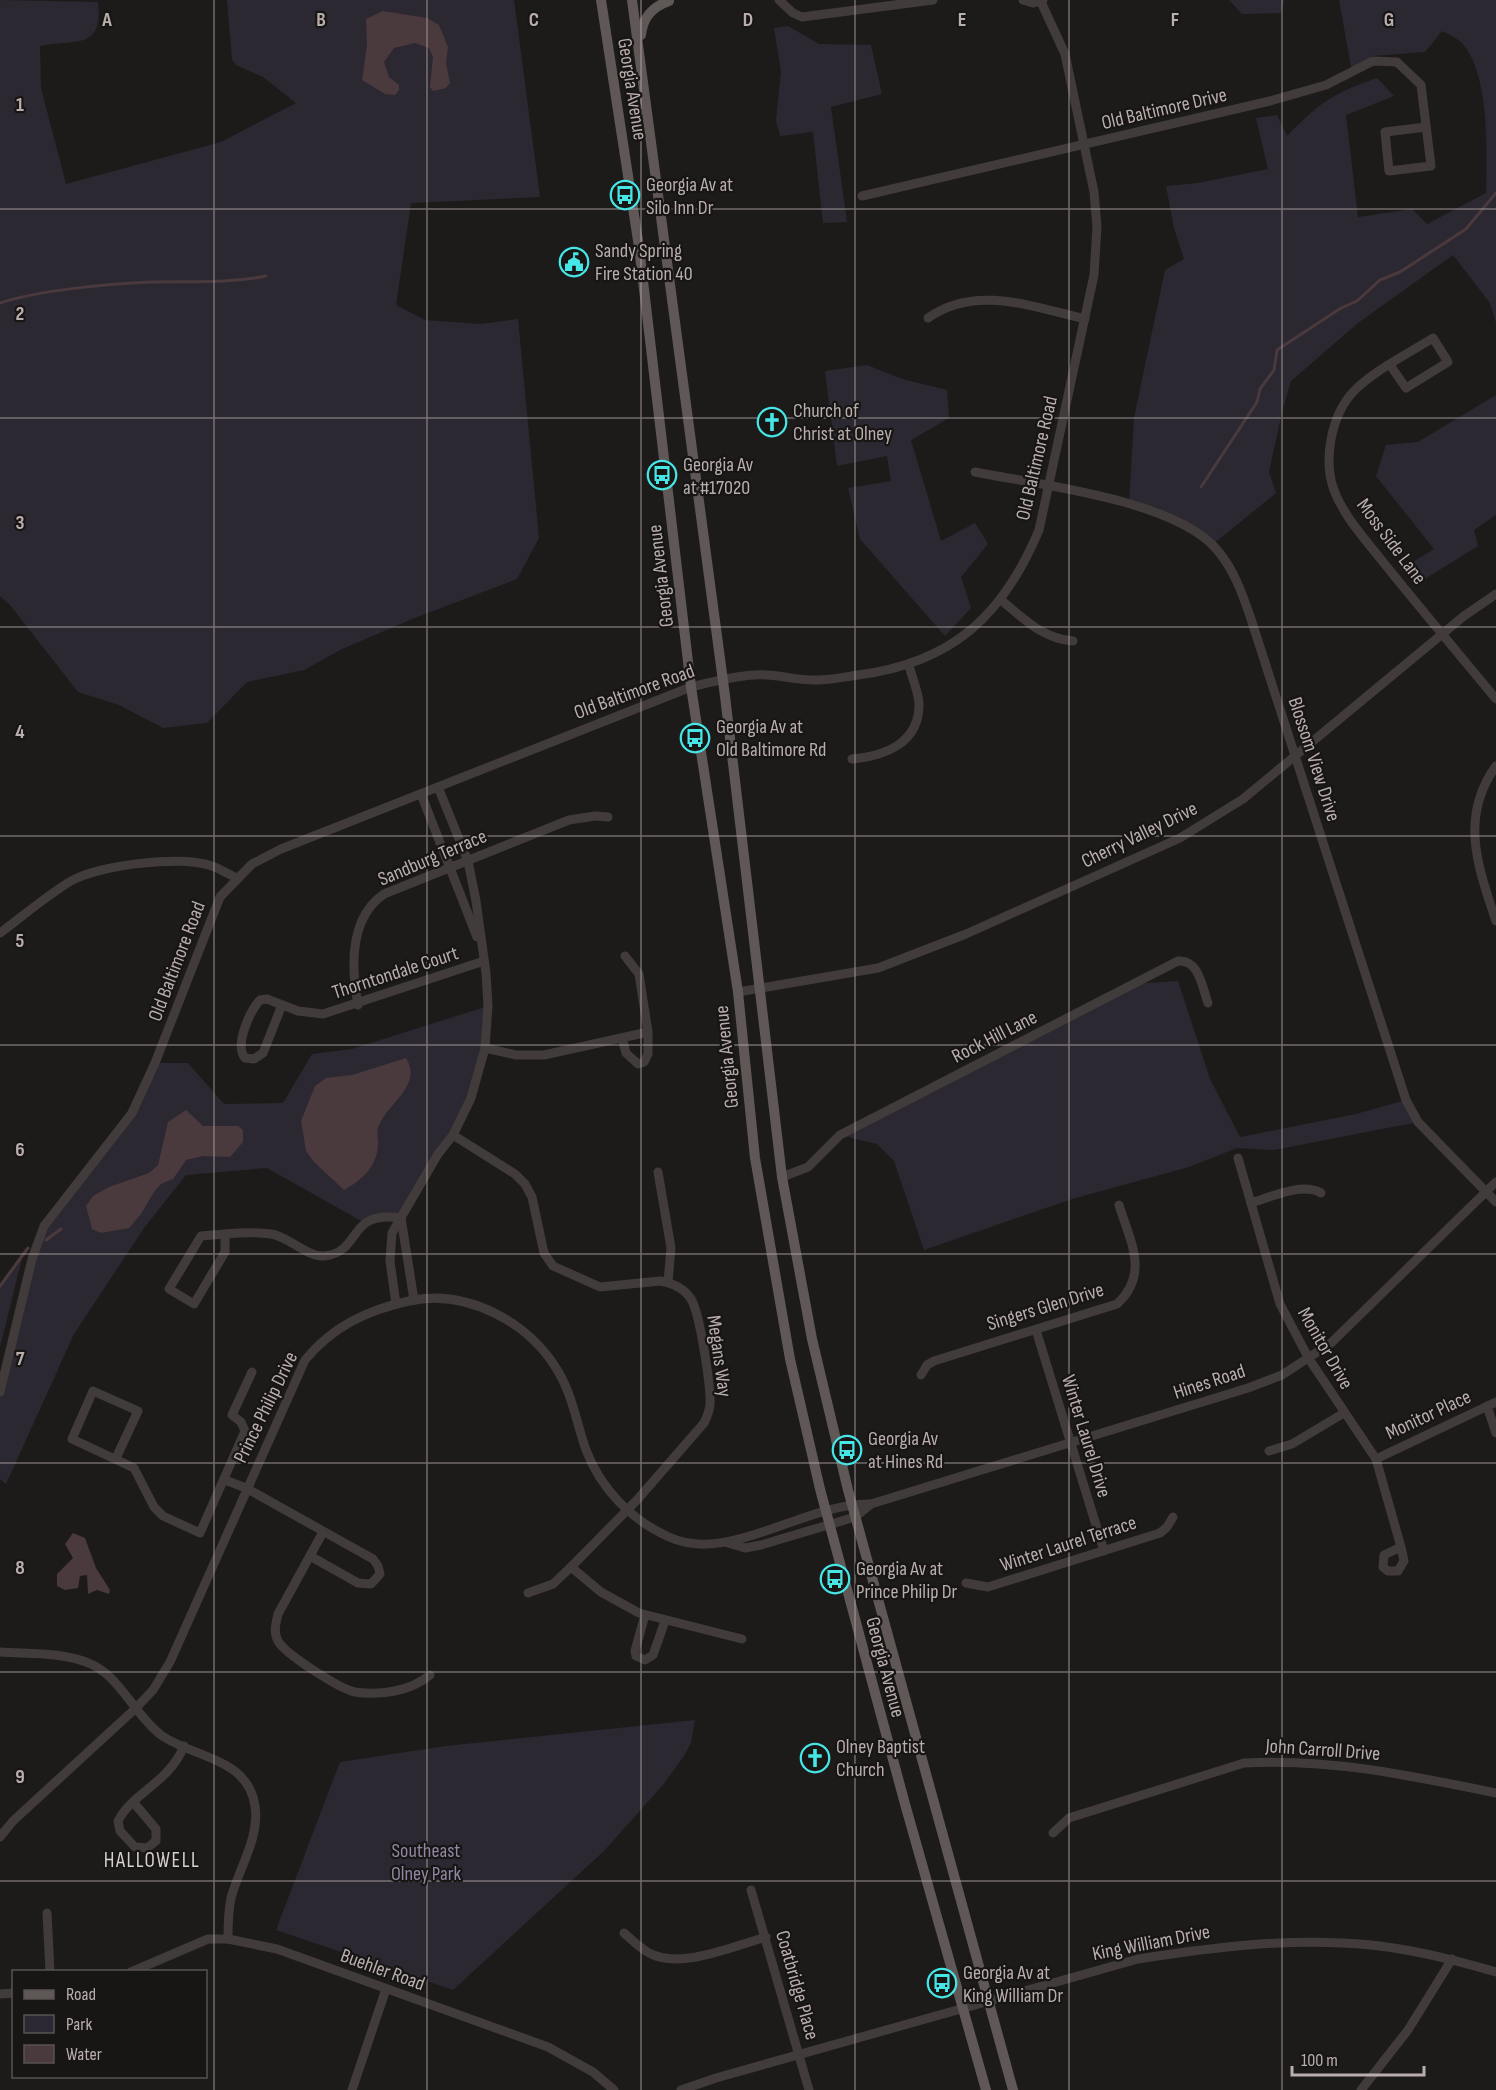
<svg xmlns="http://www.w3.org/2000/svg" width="1496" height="2090" viewBox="0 0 1496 2090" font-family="'Sofia Sans Condensed',sans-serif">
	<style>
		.green { fill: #2c2831 }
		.water { fill: #4a393d }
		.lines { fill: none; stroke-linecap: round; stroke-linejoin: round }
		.stream { stroke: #4a393d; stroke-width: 3 }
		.minor { stroke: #413c3b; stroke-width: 9 }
		.major { stroke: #5f5857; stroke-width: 10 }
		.grid { fill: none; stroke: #baaead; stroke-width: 1.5; stroke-opacity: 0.55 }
		.labels { text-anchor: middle; stroke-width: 4.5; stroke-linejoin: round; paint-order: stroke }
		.street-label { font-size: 20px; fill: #baaead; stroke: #171615 }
		.poi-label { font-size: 20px; fill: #baaead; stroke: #171615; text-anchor: start }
		.park-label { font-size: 20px; fill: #9286a4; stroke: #171615 }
		.neighbourhood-label { font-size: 21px; letter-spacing: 1.5px; fill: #d7cfce; stroke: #171615 }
		.grid-label { font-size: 20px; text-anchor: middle; font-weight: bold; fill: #baaead; stroke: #171615; stroke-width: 4.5; stroke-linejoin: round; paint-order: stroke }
	</style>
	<rect width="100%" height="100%" fill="#1c1b1a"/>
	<g class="green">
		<path d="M 0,0 L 98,2 C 104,51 73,39 40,46 L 41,88 L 66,184 L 221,142 L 296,103 L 263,77 L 236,65 L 232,59 L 227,0 L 514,0 L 540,197 L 411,203 L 396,305 L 425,320 L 481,324 L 518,319 L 539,538 L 517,579 L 412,619 L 342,649 L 304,670 L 247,682 L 207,723 L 163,728 L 119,705 L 78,692 L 10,605 L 0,596 Z"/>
		<polygon points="1229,0 1284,0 1281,13 1242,14"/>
		<path d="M 1339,0 L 1496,0 L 1496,323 L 1490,303 L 1453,255 L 1358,323 L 1291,381 L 1282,412 L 1269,472 L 1276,493 L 1212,545 L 1192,527 L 1129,504 L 1134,418 L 1165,270 L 1184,259 L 1174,228 L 1166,186 L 1198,183 L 1268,169 L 1256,118 L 1277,115 L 1287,136 C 1319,103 1333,93 1377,78 L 1394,96 L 1346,115 L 1358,217 L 1412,209 L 1427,224 L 1486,193 C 1487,153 1490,74 1462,43 C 1457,38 1448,34 1442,31 L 1425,52 L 1372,56 L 1352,72 Z"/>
		<polygon points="788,26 819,44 871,45 882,94 831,107 847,222 823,223 813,132 780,136 776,120 781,72 774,28"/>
		<polygon points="867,365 902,379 947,390 949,418 911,440 941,541 975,523 988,544 961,577 971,608 945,636 860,539 848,488 891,481 887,456 837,466 825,371"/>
		<polygon points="1496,395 1496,515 1474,530 1478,546 1423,580 1401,569 1434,549 1376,476 1386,445 1418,442"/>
		<polygon points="1178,981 1210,1079 1240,1137 1356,1114 1406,1100 1418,1122 1274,1150 1237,1148 1189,1167 1072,1199 924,1250 894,1161 877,1144 840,1135 1133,984"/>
		<polygon points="488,1006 485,1048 471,1098 401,1218 363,1222 267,1168 186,1175 144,1228 74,1334 6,1484 0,1479 0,1392 44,1226 114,1139 155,1063 188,1063 224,1104 283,1103 312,1054 352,1049"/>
		<polygon points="24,1250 0,1347 0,1286"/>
		<polygon points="695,1720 691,1743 684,1756 662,1786 604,1851 453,1990 276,1930 340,1762 446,1746"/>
	</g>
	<g class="water">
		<polygon points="383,11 427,18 439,25 448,47 446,63 450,83 446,88 433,91 430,87 433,57 429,48 415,43 394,48 384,62 389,77 399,85 399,90 395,95 385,94 362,80 367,45 366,19"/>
		<path d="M 406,1058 C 423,1085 389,1102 379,1125 C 376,1131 378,1137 378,1143 C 378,1166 362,1180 344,1190 L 314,1162 L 306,1151 L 301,1121 L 315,1086 L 326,1078 L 352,1075 Z"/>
		<polygon points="186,1110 203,1126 238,1126 243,1130 243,1142 230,1157 203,1156 186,1160 173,1179 161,1184 154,1192 141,1214 129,1228 101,1233 92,1229 86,1206 93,1196 109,1187 149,1173 158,1165 168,1122"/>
		<polygon points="73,1533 85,1538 96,1568 110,1590 109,1594 97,1590 88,1594 87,1575 80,1576 78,1588 65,1590 57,1586 57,1574 73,1558 65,1544"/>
	</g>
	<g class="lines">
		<g class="stream">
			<path d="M 0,303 C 39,290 109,284 151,282 C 190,281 228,284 266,276"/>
			<polyline points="1201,487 1257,402 1260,389 1274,370 1277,350 1341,308 1357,301 1380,280 1400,272 1466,229 1496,193"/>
			<polyline points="46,1240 61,1229"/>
			<polyline points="0,1286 28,1248"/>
		</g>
		<g class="minor">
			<polyline points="779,0 793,13 802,17 933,0"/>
			<polyline points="1023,0 1033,3 1043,0"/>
			<polyline points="862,196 1270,101 1326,85 1373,61 1397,62 1421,85 1431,166 1389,171 1385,132 1426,127"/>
			<path d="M 928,318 C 975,284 1034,307 1085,319"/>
			<path d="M 1390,365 L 1406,388 L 1448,362 L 1433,338 C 1409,353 1373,371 1353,392 C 1331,416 1323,460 1334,490 C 1344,517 1366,540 1383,562 C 1420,608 1458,653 1496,699"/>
			<path d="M 975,472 C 1040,485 1177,500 1218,551 C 1234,570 1242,593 1250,616 L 1406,1100 L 1418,1122 L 1496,1202"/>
			<path d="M 1001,600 C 1024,619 1043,639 1073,641"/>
			<path d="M 852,759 C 885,756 920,743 919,703 C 918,691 912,677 909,666"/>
			<path d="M 1496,766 C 1459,817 1478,867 1496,921"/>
			<polyline points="421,794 477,937"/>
			<path d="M 0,933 C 23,916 46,896 71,881 C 99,865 181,855 212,866 C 220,869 228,874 237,878"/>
			<polyline points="738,992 878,968 966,934 1180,838 1243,799 1464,616 1496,594"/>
			<path d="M 282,1005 L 263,1053 L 254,1059 L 245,1058 C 234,1045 250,1011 260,1000 L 267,999 L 298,1011 L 323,1014 L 484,961"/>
			<path d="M 358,1005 C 351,967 349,918 384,894 L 569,820 L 595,816 L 608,817"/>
			<polyline points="622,1038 626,1053 638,1064 644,1062 648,1054 648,1032"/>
			<polyline points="485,1048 516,1055 544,1055 648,1032 639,974 625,956"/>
			<path d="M 453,1135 L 515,1174 L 525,1184 L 532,1197 L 544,1253 L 553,1266 L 600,1287 L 660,1281 C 672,1283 684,1288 691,1299 C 700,1313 711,1388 710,1405 C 709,1412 707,1417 704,1423 L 637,1500 L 571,1567 L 553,1584 L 528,1593"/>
			<polyline points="1238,1158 1280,1304 1309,1359 1376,1459 1401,1547 1404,1561 1398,1571 1388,1571 1383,1567 1384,1555 1401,1547"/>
			<polyline points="658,1172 671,1248 668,1282"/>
			<path d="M 782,1177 L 808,1167 L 840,1135 L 1178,961 C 1199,959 1202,987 1208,1003"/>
			<path d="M 1251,1203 C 1271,1197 1302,1182 1321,1193"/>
			<polyline points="401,1218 414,1300"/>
			<path d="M 225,1234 L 225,1252 L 194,1304 L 169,1289 L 201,1236 C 224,1234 249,1231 271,1234 C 288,1236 308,1258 325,1256 C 363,1251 346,1210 401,1218"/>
			<polyline points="396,1304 390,1261 392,1233 438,1154 453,1135 471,1098 485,1048 488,1006 486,973 476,901 468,861 438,787"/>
			<polyline points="1036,1330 1104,1551"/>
			<path d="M 921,1375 L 927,1365 L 934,1361 L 1117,1304 C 1150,1274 1130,1241 1119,1205"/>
			<path d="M 0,1392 L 32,1259 L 44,1226 L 132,1113 L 155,1063 L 220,897 L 252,864 L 281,849 L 691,687 C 712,682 733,676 754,675 C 775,673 796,681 817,680 C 831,680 845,677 858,675 C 952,663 1003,616 1039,530 L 1094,275 L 1097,227 L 1094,192 L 1065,54 L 1041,2"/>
			<polyline points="1487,1406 1496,1433"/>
			<polyline points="1269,1451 1292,1444 1344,1413"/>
			<polyline points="116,1458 138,1411 93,1391 72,1439 134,1468 154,1507 163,1516 200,1533 245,1431 241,1422 232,1415 252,1372"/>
			<polyline points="1376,1459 1496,1402"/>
			<polyline points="225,1480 246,1488 373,1559 378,1566 380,1574 371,1584 358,1583 310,1556"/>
			<path d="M 323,1532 L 278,1614 C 276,1623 273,1632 278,1641 C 285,1654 340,1689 355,1692 C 380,1696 411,1691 430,1675"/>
			<polyline points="728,1543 745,1548 761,1545 855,1517 871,1504"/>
			<polyline points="571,1567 601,1592 639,1613 742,1639"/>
			<polyline points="966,1583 988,1587 1160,1533 1167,1527 1173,1517"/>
			<polyline points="645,1615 635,1651 636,1656 645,1660 653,1655 665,1621"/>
			<path d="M 0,1652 C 28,1654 60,1652 86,1662 C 120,1674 133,1714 161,1735 C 193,1758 248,1757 255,1806 C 260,1837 239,1868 231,1898 C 228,1912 228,1925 228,1939"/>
			<path d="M 134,1803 L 156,1829 L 156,1841 L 147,1848 L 135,1847 L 120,1831 L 118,1821 C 133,1792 169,1783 184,1746"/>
			<path d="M 1053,1833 L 1069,1818 L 1244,1763 C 1329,1758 1413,1776 1496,1793"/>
			<path d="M 0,1837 L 13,1821 L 136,1708 L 153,1690 L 170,1662 L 305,1360 C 332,1327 367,1310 409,1301 C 467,1288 531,1323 559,1373 C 573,1397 577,1425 586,1450 C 601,1489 631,1520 669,1537 C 729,1565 806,1502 871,1504 L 1248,1388 L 1282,1375 L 1331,1343 L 1496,1182"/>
			<polyline points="751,1890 809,2090"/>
			<polyline points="47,1913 50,1972"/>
			<path d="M 624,1933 C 632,1940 640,1948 649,1953 C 680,1970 734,1946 766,1937"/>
			<polyline points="131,1972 208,1939 228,1939 277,1949 548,2047 593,2072 614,2090"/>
			<polyline points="0,1994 14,1993"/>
			<polyline points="352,2090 386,1989"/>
			<path d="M 681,2090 L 716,2078 L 1138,1959 C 1215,1947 1292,1937 1371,1945 C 1413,1949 1455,1960 1496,1972"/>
			<polyline points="1361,2090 1408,2030 1452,1959"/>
		</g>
		<g class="major">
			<polyline points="601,0 639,247 691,687 738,992 755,1158 790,1359 820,1489 905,1804 986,2090"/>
			<polyline points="632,0 725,696 782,1177 812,1339 848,1490 1013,2090"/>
			<path d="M 641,35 C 643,17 652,7 669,1"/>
		</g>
	</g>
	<path class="grid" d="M 214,0 L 214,2090M 427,0 L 427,2090M 641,0 L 641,2090M 855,0 L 855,2090M 1069,0 L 1069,2090M 1282,0 L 1282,2090M 0,209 L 1496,209M 0,418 L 1496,418M 0,627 L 1496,627M 0,836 L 1496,836M 0,1045 L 1496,1045M 0,1254 L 1496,1254M 0,1463 L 1496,1463M 0,1672 L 1496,1672M 0,1881 L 1496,1881"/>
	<defs>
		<g id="bus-ring" transform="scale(1.5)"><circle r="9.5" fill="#171615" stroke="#47e6e6" stroke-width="1.5"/><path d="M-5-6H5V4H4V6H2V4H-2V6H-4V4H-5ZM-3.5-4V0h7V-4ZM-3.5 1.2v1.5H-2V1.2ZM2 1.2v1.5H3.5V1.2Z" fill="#47e6e6"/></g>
		<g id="civic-ring" transform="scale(1.5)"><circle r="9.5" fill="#171615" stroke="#47e6e6" stroke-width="1.5"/><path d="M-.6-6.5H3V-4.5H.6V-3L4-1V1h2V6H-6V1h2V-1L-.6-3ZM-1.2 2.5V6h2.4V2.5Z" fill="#47e6e6"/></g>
		<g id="church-ring" transform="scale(1.5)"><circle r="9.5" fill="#171615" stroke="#47e6e6" stroke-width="1.5"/><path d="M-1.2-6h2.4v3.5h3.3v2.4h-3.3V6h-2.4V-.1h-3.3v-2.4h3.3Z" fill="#47e6e6"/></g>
	</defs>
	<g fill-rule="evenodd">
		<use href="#bus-ring" x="625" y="195"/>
		<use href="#civic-ring" x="574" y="262"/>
		<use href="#church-ring" x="772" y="422"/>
		<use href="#bus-ring" x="662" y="475"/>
		<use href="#bus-ring" x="695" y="738"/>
		<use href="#bus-ring" x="847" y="1450"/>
		<use href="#bus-ring" x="835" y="1579"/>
		<use href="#church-ring" x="815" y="1758"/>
		<use href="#bus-ring" x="942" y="1983"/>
	</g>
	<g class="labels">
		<g class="street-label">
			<text transform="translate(633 89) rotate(81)" y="7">Georgia Avenue</text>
			<text transform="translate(1164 108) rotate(-13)" y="7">Old Baltimore Drive</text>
			<text transform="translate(1036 458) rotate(-77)" y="7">Old Baltimore Road</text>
			<text transform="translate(1392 541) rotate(53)" y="7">Moss Side Lane</text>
			<text transform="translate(660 576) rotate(-97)" y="7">Georgia Avenue</text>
			<text transform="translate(634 691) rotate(-20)" y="7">Old Baltimore Road</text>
			<text transform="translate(1315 759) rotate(72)" y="7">Blossom View Drive</text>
			<text transform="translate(1139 834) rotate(-26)" y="7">Cherry Valley Drive</text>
			<text transform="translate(432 857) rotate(-23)" y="7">Sandburg Terrace</text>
			<text transform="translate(176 961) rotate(-69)" y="7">Old Baltimore Road</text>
			<text transform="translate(395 972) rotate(-18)" y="7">Thorntondale Court</text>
			<text transform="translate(994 1036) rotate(-27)" y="7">Rock Hill Lane</text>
			<text transform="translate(726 1057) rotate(-96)" y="7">Georgia Avenue</text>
			<text transform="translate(1045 1306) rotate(-17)" y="7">Singers Glen Drive</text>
			<text transform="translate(1326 1348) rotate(60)" y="7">Monitor Drive</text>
			<text transform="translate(720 1356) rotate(82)" y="7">Megans Way</text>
			<text transform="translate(1209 1381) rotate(-18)" y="7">Hines Road</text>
			<text transform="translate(265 1407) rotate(-64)" y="7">Prince Philip Drive</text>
			<text transform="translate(1428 1414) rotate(-25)" y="7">Monitor Place</text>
			<text transform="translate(1087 1436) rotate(73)" y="7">Winter Laurel Drive</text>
			<text transform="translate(1068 1543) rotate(-18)" y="7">Winter Laurel Terrace</text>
			<text transform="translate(886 1667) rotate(75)" y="7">Georgia Avenue</text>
			<text transform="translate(1323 1749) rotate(4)" y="7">John Carroll Drive</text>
			<text transform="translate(1151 1942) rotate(-11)" y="7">King William Drive</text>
			<text transform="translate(383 1969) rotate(20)" y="7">Buehler Road</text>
			<text transform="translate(798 1985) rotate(74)" y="7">Coatbridge Place</text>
		</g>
		<g class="poi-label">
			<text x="646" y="191">Georgia Av at<tspan x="646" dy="23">Silo Inn Dr</tspan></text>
			<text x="595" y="257">Sandy Spring<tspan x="595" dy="23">Fire Station 40</tspan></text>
			<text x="793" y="417">Church of<tspan x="793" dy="23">Christ at Olney</tspan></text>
			<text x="683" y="471">Georgia Av<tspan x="683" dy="23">at #17020</tspan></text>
			<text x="716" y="733">Georgia Av at<tspan x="716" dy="23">Old Baltimore Rd</tspan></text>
			<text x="868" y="1445">Georgia Av<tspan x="868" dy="23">at Hines Rd</tspan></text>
			<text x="856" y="1575">Georgia Av at<tspan x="856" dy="23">Prince Philip Dr</tspan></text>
			<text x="836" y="1753">Olney Baptist<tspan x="836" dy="23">Church</tspan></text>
			<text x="963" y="1979">Georgia Av at<tspan x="963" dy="23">King William Dr</tspan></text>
		</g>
		<g class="park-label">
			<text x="426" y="1857">Southeast<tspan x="426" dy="23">Olney Park</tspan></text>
		</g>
		<g class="neighbourhood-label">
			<text x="152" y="1867">HALLOWELL</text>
		</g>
	</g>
	<g class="grid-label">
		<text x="107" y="26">A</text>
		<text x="321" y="26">B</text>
		<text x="534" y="26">C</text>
		<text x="748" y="26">D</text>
		<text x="962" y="26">E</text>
		<text x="1175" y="26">F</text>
		<text x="1389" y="26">G</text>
		<text x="20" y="111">1</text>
		<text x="20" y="320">2</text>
		<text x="20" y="529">3</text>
		<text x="20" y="738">4</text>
		<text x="20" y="947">5</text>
		<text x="20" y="1156">6</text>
		<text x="20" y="1365">7</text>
		<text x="20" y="1574">8</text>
		<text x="20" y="1783">9</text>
	</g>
	<rect x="12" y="1970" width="195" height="108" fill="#171615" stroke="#585352" stroke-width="1.5"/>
	<rect x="24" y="1990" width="30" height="9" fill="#5f5857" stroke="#585352" stroke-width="1.5"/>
	<text x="66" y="2000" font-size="18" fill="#baaead">Road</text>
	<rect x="24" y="2015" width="30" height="18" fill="#2c2831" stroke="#585352" stroke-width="1.5"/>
	<text x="66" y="2030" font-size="18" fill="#baaead">Park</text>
	<rect x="24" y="2045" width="30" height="18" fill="#4a393d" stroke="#585352" stroke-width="1.5"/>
	<text x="66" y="2060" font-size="18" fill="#baaead">Water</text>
	<path d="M1292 2066v9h132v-9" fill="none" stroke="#baaead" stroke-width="3"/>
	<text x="1301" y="2066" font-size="18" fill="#baaead" stroke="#171615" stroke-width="4.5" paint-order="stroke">100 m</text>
</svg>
